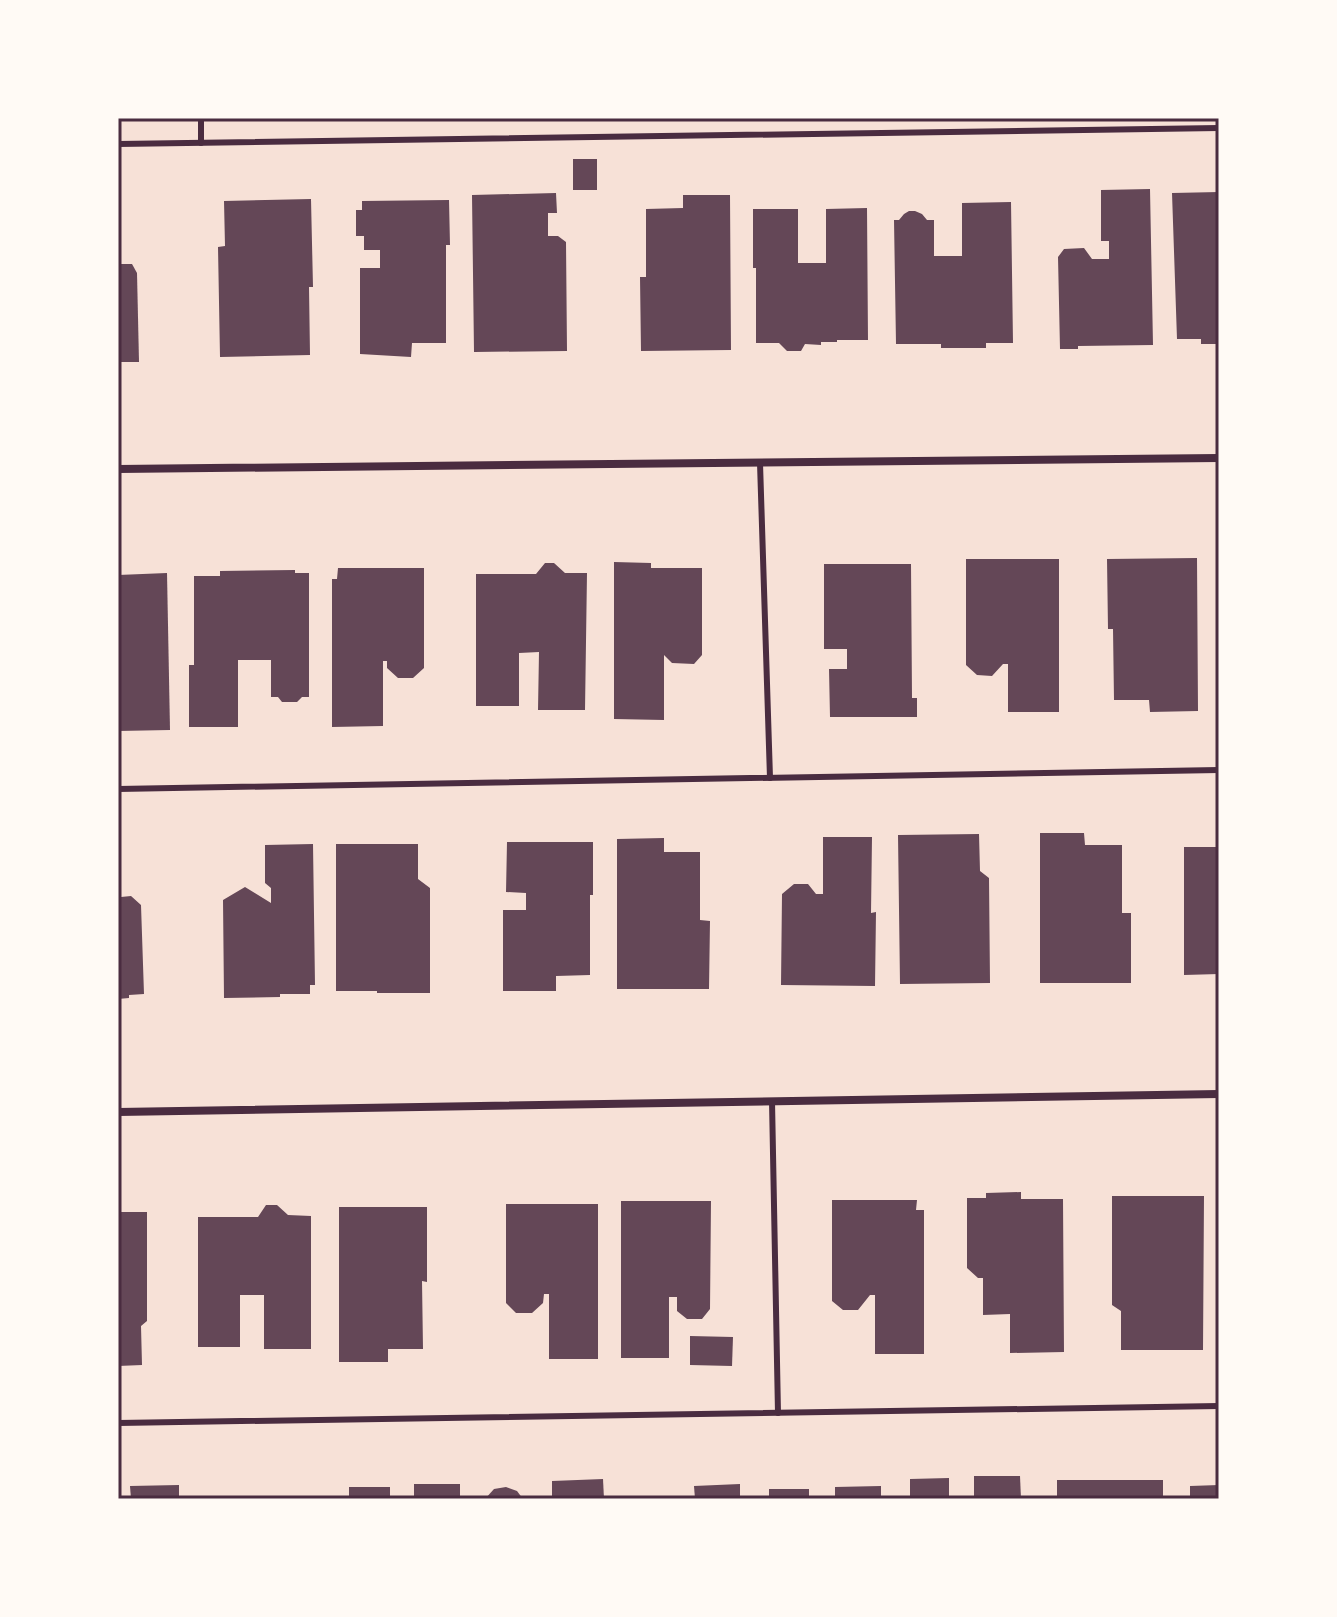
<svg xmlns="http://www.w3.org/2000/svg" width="1337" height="1617" viewBox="0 0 1337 1617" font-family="'Roboto Condensed',sans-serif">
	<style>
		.building { fill: #644757 }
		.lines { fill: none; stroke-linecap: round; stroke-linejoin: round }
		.service { stroke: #4a2c40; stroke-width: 6 }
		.minor { stroke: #4a2c40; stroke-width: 8 }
		.neatline { fill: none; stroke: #4a2c40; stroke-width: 3 }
	</style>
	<rect width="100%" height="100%" fill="#f7e1d7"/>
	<g class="building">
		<rect x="573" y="159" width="24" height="31"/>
		<polygon points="1150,189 1153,345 1078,346 1078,349 1060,349 1058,257 1064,249 1084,248 1092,259 1109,259 1109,241 1101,241 1101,190"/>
		<polygon points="1219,192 1219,344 1201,344 1201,339 1177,339 1172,193"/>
		<polygon points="556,193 557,213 548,213 548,236 558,236 566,242 567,351 474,352 472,195"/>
		<polygon points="683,195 730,195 731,350 641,351 640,277 646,277 646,209 683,208"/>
		<polygon points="311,199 313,287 309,287 310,355 220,357 218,247 225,246 224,201"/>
		<polygon points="449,200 450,245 446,245 446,343 412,343 411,357 360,354 360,268 380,268 380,250 364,250 364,236 356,236 356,210 362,210 362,201"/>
		<polygon points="1011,202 1013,343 986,343 986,348 941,348 941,344 896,344 894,220 899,220 904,214 909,211 915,211 922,214 927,220 934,220 934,256 962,256 962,203"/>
		<polygon points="867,208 868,340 837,340 837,342 821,342 821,345 805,344 801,351 787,351 779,343 756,343 756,268 753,268 753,209 798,209 798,263 826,263 826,209"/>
		<polygon points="118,264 132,264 137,273 139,362 118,362"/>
		<polygon points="1197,558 1198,711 1150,712 1149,700 1114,700 1113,629 1108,629 1107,559"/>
		<polygon points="966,559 1059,559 1059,712 1008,712 1008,664 1003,664 992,676 977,675 966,665"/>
		<polygon points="614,562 651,563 651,568 702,568 702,655 694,664 672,663 664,655 664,720 614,719"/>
		<polygon points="545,563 554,563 565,573 587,573 585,710 538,710 539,652 519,653 519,706 476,706 476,574 536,574"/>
		<polygon points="824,564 911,564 912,698 917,698 917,717 830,717 829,669 847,669 847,649 824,649"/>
		<polygon points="338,568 424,568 424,668 413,678 398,678 387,668 387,661 383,661 383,726 332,727 332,579 337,579"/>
		<polygon points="295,570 295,573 309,573 309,697 302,697 297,702 282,702 278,697 271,697 271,660 238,660 238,727 189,727 189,665 194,665 194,576 220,576 220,571"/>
		<polygon points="167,573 170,730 118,731 118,575"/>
		<polygon points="1040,833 1084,833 1085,845 1122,845 1122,913 1131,913 1131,983 1040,983"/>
		<polygon points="979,834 980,871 989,878 990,983 900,984 898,835"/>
		<polygon points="823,837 872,837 871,913 876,912 875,986 781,985 782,894 794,884 808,884 816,894 823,894"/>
		<polygon points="664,838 664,852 700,852 700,920 710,921 709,989 617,989 617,839"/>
		<polygon points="507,842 593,842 593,895 590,895 590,975 556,976 556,991 503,991 503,910 526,910 526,893 506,892"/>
		<polygon points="313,844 315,985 310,985 310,994 280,994 280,997 224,998 223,900 245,887 271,903 271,888 265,883 265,845"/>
		<polygon points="336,844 418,844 418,879 430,888 430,993 377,993 377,991 336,991"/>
		<polygon points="1184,847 1219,847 1219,974 1184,975"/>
		<polygon points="131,896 141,905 144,994 129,995 129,998 118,999 118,900 121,897"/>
		<polygon points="1021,1192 1021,1199 1063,1199 1064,1352 1010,1353 1010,1314 983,1315 983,1278 978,1278 967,1268 967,1198 986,1198 986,1193"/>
		<polygon points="1112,1196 1204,1196 1203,1350 1121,1350 1121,1311 1112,1305"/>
		<polygon points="832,1200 917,1200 916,1210 924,1210 924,1354 875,1354 875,1295 870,1295 858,1310 843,1310 832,1301"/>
		<polygon points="621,1201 711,1201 710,1309 702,1319 687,1319 677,1311 677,1297 669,1297 669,1358 621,1358"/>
		<polygon points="506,1204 598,1204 598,1359 549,1359 549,1294 544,1294 543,1303 532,1313 516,1313 506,1303"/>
		<polygon points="266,1205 277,1205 288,1215 311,1216 311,1349 264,1349 264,1295 240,1295 240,1347 198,1347 198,1217 258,1217"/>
		<polygon points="339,1207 427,1207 427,1282 422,1281 423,1349 388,1349 388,1362 339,1362"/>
		<polygon points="118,1212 147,1212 147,1321 141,1326 142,1365 118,1366"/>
		<polygon points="690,1336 733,1337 732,1366 690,1365"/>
		<polygon points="974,1476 1020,1476 1021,1499 974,1499"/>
		<polygon points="949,1478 949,1499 910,1499 910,1479"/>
		<polygon points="603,1479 604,1499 552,1499 552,1481"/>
		<rect x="1057" y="1480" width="106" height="19"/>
		<rect x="414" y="1484" width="46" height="15"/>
		<polygon points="740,1484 740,1499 695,1499 694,1486"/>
		<polygon points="179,1485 179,1499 131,1499 130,1486"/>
		<polygon points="1219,1485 1219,1499 1190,1499 1190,1486"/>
		<polygon points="881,1486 881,1499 835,1499 835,1487"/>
		<rect x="349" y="1487" width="41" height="12"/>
		<polygon points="506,1487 517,1491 523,1499 485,1499 494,1489"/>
		<rect x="769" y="1489" width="40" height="10"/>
	</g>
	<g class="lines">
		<g class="service">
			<polyline points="201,118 201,143"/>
			<polyline points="118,144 1219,128"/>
			<polyline points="760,463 770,778"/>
			<polyline points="118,789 1219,770"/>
			<polyline points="772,1101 778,1413"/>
			<polyline points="118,1423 1219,1406"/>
		</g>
		<g class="minor">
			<polyline points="118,469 1219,458"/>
			<polyline points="118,1112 1219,1094"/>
		</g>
	</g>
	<rect width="1337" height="1617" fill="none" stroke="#fffaf5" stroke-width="240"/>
	<rect x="120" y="120" width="1097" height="1377" class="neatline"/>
</svg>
